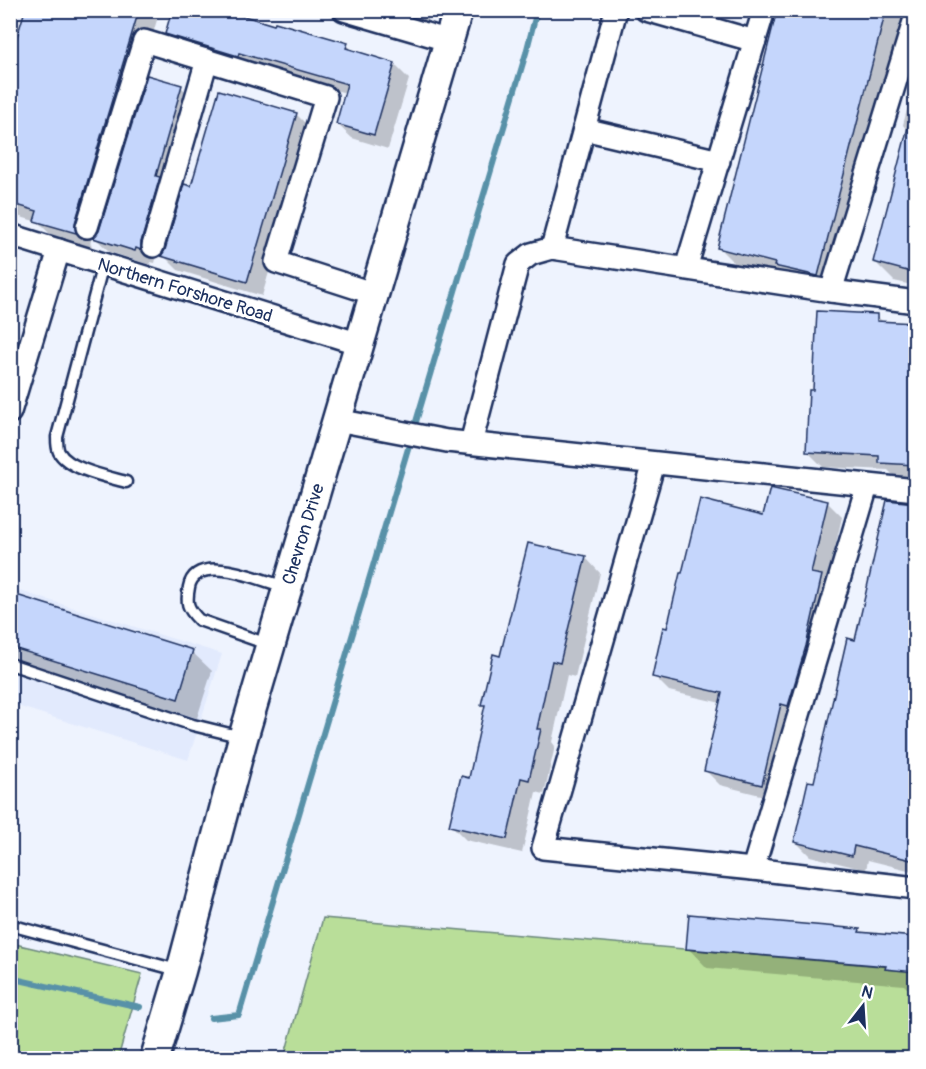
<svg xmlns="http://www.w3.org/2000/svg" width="926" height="1069" viewBox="0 0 926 1069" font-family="Pangolin,sans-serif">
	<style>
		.built { fill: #e2eafd }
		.green { fill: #b9de99; stroke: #6a867c; stroke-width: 1.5 }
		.shadow { fill: #0003 }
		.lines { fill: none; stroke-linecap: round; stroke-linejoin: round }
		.stream { stroke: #5991a8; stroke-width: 6 }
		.building { fill: #c5d6fc; stroke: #1b2f5e; stroke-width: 1.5 }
		.lane-casing { stroke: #1b2f5e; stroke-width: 15 }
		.street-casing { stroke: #1b2f5e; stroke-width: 26 }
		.secondary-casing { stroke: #1b2f5e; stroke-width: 33 }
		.lane { stroke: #fff; stroke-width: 10 }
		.street { stroke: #fff; stroke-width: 21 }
		.secondary { stroke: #fff; stroke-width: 28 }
		.labels { text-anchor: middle; stroke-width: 6; stroke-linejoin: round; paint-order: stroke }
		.street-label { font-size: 18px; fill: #1b2f5e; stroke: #fff }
	</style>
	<rect width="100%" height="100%" fill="#eef3fe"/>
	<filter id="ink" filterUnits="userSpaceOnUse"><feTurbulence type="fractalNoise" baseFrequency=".0167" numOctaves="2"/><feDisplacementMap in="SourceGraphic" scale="12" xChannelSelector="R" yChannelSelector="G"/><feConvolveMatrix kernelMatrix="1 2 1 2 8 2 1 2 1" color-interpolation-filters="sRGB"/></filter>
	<g filter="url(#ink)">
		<polygon class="built" points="10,588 222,654 188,760 11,704"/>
		<g class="green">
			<polygon points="323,918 915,969 915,1058 284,1058"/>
			<polygon points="11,943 142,974 118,1058 11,1058"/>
		</g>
		<g class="shadow">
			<polygon points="27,10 160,10 90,244 91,243 92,248 53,237 38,222 10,214 10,66"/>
			<polygon points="324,10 430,10 425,30 347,20 328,15"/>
			<polygon points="779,10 911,10 838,295 738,267 718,247"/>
			<polygon points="275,27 347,45 355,52 394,64 409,79 388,149 352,138 337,124 346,93 254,67 182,49 167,34"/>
			<polygon points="916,75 916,286 894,281 874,261 908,131 903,125"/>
			<polygon points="181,87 196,101 155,263 151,262 150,265 110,252 95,238"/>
			<polygon points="296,114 311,129 262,296 178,270 163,255 192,188"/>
			<polygon points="876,315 883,322 916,324 916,478 895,477 888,470 823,467 808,452 815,392"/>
			<polygon points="888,501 916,504 916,872 868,860 866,870 810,856 795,841 815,784 856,642"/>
			<polygon points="827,502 842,517 827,583 836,592 776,799 720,785 705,770 721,703 669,691 654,676 668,629 765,516"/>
			<polygon points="586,558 600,573 575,677 567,675 552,742 555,746 544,794 536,792 522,853 466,840 451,825 470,780 486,707 483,704 502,658"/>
			<polygon points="10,595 192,652 212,671 197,718 10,660"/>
			<polygon points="859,930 862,934 916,938 916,989 907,988 904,985 707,968 688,948"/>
		</g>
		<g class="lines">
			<g class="stream">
				<polyline points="10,978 140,1007"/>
				<polyline points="211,1018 239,1015 526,53 537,10"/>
			</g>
		</g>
		<g class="building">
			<polygon points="25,10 139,10 75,223 76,233 34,221 37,211 10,203 10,60"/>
			<polygon points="172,10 224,10 274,25 275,22 348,43 346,48 395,63 374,135 336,124 347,84 239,53 238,56 165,34"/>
			<polygon points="777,10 886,10 818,276 774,266 775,263 717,248"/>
			<polygon points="147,75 182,85 156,176 160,177 141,242 141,250 136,248 135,251 93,238 99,231"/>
			<polygon points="219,90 297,113 247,282 161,256 165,250 184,184 191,186"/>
			<polygon points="910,119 915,120 915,273 873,262"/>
			<polygon points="817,311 877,314 877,321 915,323 915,465 879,463 879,456 806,452 809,390 813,390"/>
			<polygon points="770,488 828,501 811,573 822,575 806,646 788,706 781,704 762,785 704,771 722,693 652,677 663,627 667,628 680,573 682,573 700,499 763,515"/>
			<polygon points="887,500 915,503 915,861 854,846 852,856 794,842 808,781 814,782 847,638 855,640"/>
			<polygon points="528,543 586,556 560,663 552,661 537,729 541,729 529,780 521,778 507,839 449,826 461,776 469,778 485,705 481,705 493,654 500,656"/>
			<polygon points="10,593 193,650 178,699 10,647"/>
			<polygon points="689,914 860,929 859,932 915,937 915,972 885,969 886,966 686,949"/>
		</g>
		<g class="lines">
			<g class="lane-casing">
				<g id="lane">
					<path d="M 103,264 L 57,437 C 57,442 57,448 59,452 C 68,469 108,477 126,482"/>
					<path d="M 270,645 L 199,620 C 187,608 186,603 189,587 C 196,551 263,581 285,587"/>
					<polyline points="10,664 193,725 242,737"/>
					<polyline points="10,925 181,971"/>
				</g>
			</g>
			<g class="street-casing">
				<g id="street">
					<polyline points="344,10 450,41"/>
					<polyline points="646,10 755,41"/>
					<polyline points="584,129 719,161"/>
					<polyline points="87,227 144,41 326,97 276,262 375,294"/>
					<polyline points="10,235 360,344"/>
					<polyline points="153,246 207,60"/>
					<polyline points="552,248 616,10"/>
					<polyline points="686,268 764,10"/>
					<polyline points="831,291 916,15"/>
					<polyline points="10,412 59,250"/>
					<polyline points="337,420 447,441 916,490"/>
					<polyline points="471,443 518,264 531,254 552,248 831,291 916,302"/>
					<polyline points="654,463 543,848 753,869 916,888"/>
					<polyline points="753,869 867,486"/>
				</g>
			</g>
			<g class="secondary-casing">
				<polyline id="secondary" points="155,1058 181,971 243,738 458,10"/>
			</g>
			<use href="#lane" class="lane"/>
			<use href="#street" class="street"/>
			<use href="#secondary" class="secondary"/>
		</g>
	</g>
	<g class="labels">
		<g class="street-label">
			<text transform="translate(185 290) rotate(17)" y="6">Northern Forshore Road</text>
			<text transform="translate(303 534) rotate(-73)" y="6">Chevron Drive</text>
		</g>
	</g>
	<rect width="926" height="1069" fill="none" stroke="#fff" stroke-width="36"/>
	<rect x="18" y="18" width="890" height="1033" fill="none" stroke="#1b2f5e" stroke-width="2" filter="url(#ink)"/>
	<g transform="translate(863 1006) rotate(17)" stroke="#ffffff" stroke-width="4.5" paint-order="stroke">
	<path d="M0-4.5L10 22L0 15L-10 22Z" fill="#1b2f5e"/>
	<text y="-9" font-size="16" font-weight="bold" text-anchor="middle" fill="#1b2f5e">N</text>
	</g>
</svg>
